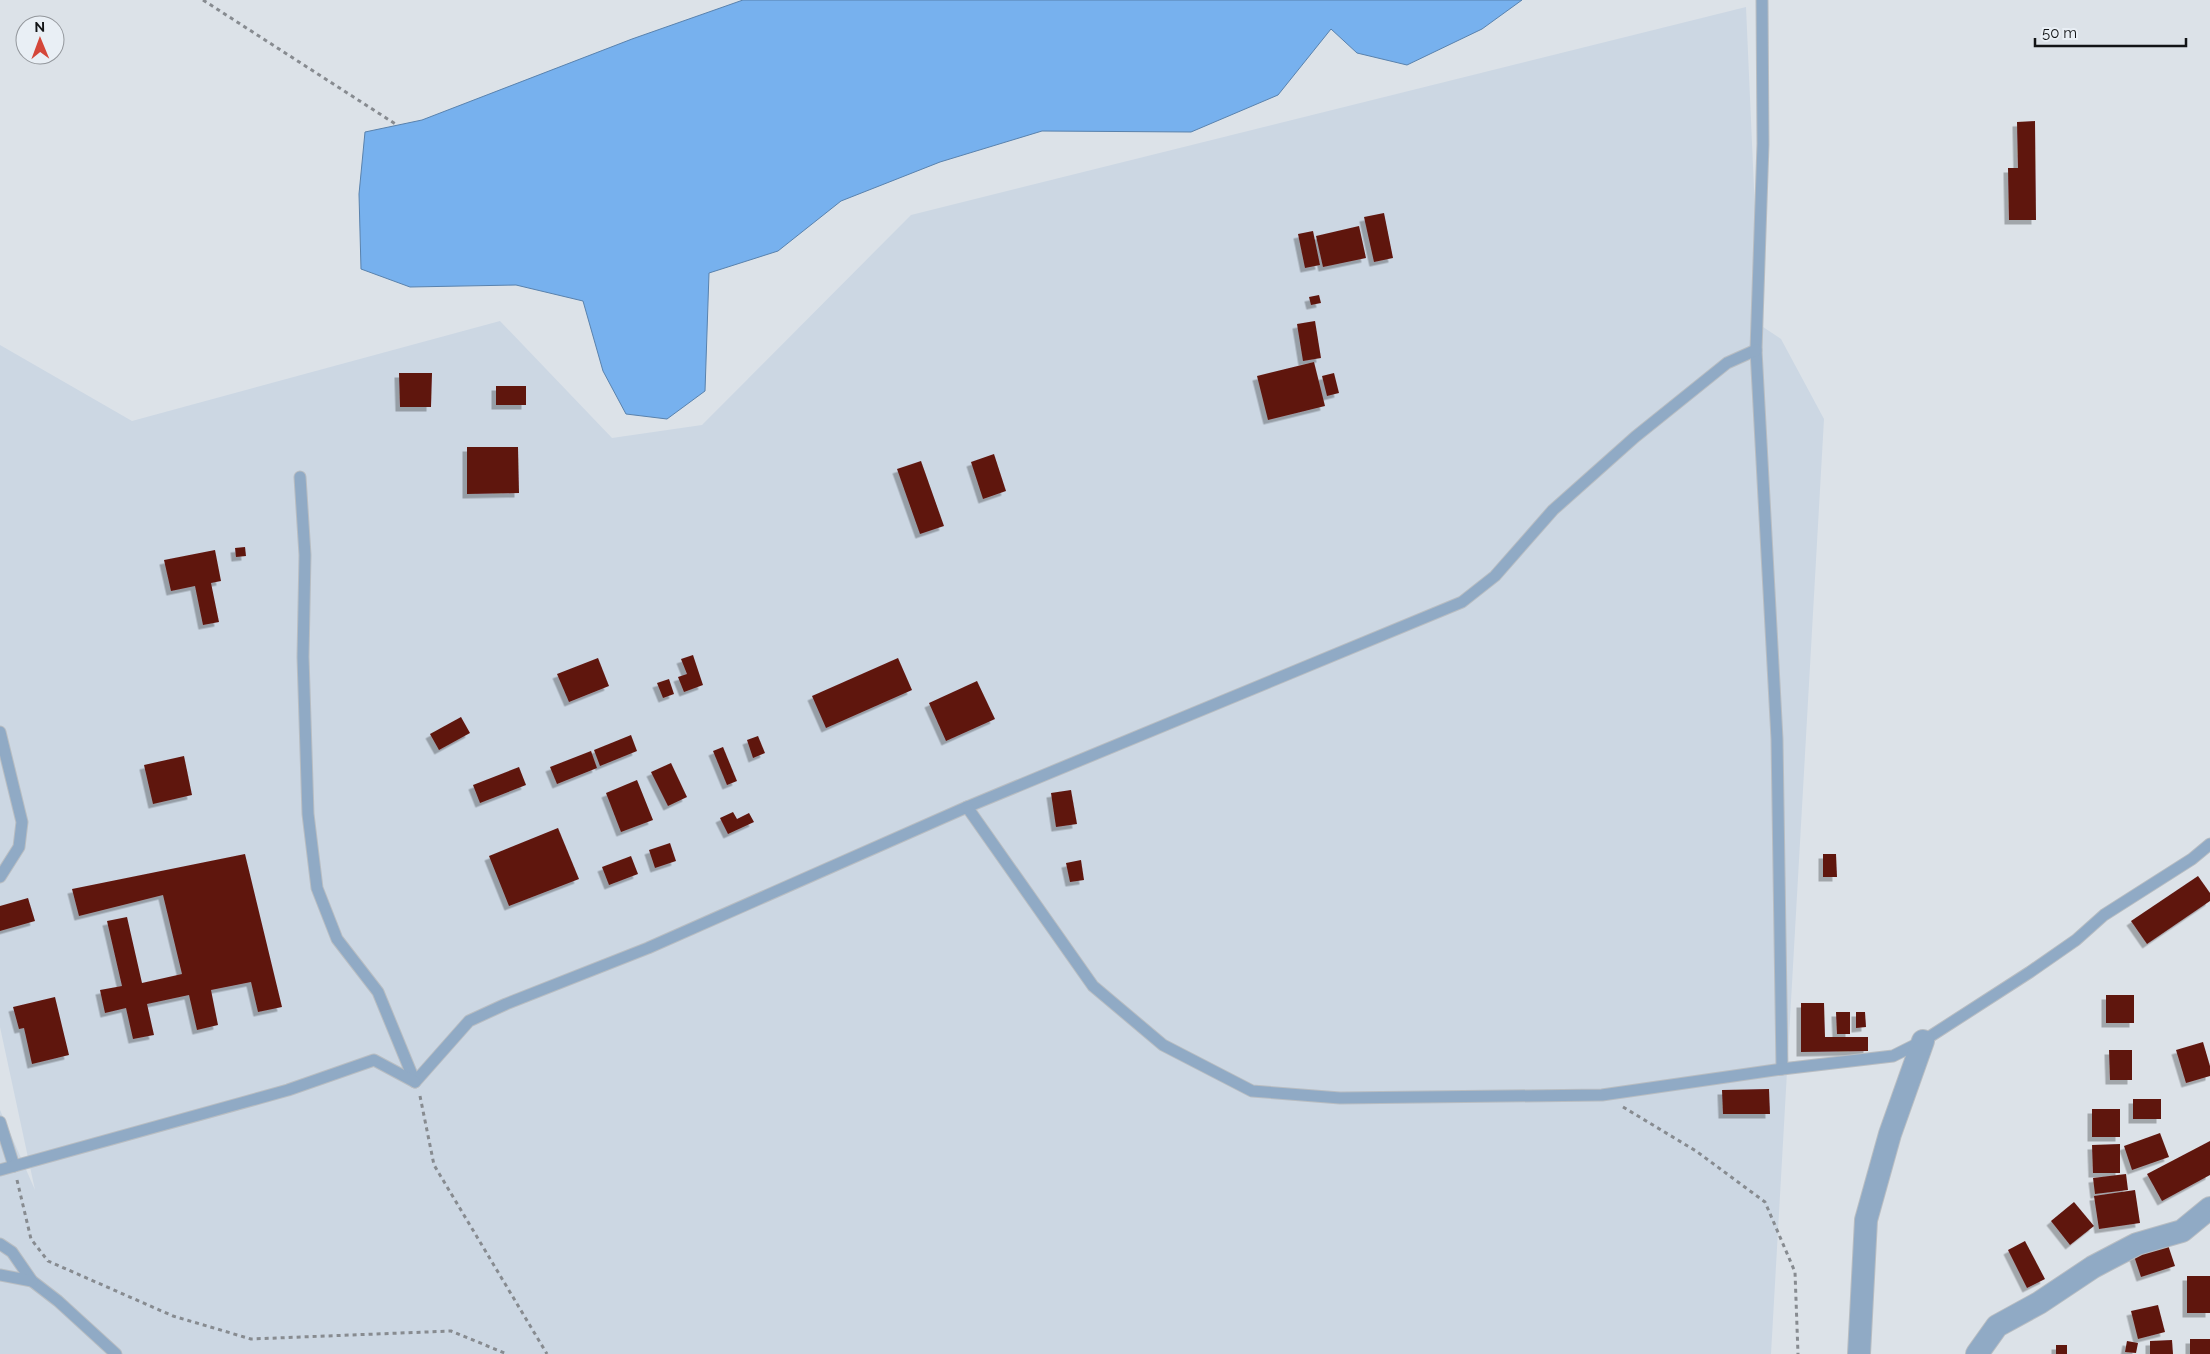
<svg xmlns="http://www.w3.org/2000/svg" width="2210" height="1354" viewBox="0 0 2210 1354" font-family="Raleway,sans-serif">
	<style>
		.built { fill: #ccd7e3 }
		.water { fill: #77b1ee; stroke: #5982ad }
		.building { fill: #5f150f; filter: url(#shadow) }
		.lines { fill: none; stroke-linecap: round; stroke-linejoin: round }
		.service-casing { stroke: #b8bdc2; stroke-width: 13 }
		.minor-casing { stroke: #b8bdc2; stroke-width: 24 }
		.path { stroke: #878b90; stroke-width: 3; stroke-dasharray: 4 4; stroke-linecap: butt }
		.service { stroke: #90aac5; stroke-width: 11 }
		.minor { stroke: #90aac5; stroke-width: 22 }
	</style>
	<defs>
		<filter id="shadow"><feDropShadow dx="-4.5" dy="4.5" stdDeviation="0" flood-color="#0004"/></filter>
	</defs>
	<rect width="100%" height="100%" fill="#dce2e8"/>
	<polygon class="built" points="1746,7 1760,325 1781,339 1824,419 1771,1354 0,1354 0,1110 35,1190 0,1027 0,345 132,421 500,321 612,438 702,425 911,215"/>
	<polygon class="water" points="743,0 1522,0 1482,29 1407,65 1357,53 1331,29 1278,95 1191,132 1042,131 940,162 841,201 778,251 709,273 705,391 667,419 626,414 603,371 583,301 516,285 410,287 361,269 359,194 365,132 422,120 632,39"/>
	<g class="building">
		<polygon points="2035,121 2036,220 2009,220 2008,168 2018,168 2017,122"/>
		<polygon points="1384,213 1393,258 1374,262 1364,217"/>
		<polygon points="1359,226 1366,258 1323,267 1316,236"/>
		<polygon points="1313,231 1320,265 1305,268 1298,234"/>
		<polygon points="1319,295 1321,303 1311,305 1309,297"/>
		<polygon points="1315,321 1321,358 1303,361 1297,324"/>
		<polygon points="1314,362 1325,406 1268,420 1257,376"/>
		<polygon points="399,373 432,373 431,407 400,407"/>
		<polygon points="1334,373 1339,393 1327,396 1322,376"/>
		<rect x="496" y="386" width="30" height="19"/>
		<polygon points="467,447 518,447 519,493 467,494"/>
		<polygon points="994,454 1006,491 983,499 971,462"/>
		<polygon points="921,461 944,526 920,534 897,469"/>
		<polygon points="245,547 246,556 236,557 235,548"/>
		<polygon points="215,550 221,581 211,583 219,622 203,625 195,586 171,591 164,560"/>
		<polygon points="693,655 703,685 684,692 678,677 687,674 681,659"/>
		<polygon points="598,658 609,686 569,702 557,674"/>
		<polygon points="898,658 912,690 826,728 812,696"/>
		<polygon points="669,679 674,694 663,698 657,683"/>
		<polygon points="977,681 995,719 946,741 929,703"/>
		<polygon points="461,717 470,733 439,750 430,734"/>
		<polygon points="631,735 637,751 600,766 594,750"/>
		<polygon points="758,736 765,753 753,758 747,740"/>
		<polygon points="723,747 737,781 727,785 713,751"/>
		<polygon points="591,751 597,768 557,784 550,767"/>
		<polygon points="184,756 192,795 153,804 144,765"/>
		<polygon points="671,763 687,797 668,806 651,772"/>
		<polygon points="519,767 526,785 480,803 473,785"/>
		<polygon points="637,780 653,820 621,832 606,793"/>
		<polygon points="1071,790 1077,824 1056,827 1051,793"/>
		<polygon points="733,812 737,819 749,813 754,822 728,834 720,818"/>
		<polygon points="558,828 579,879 509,906 489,856"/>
		<polygon points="670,843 676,861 655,868 649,850"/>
		<polygon points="245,854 282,1007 258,1012 251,982 211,990 218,1025 197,1030 189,995 147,1004 154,1035 133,1039 126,1008 105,1013 100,990 122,986 107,921 127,917 142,983 182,974 163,895 79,916 72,889"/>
		<polygon points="1823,854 1836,854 1837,877 1823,877"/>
		<polygon points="631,856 638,874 609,885 602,867"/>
		<polygon points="1081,860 1084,880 1070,882 1066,863"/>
		<polygon points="2198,876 2210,893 2210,901 2147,944 2131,921"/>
		<polygon points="28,898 35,921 0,931 0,906"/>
		<rect x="2106" y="995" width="28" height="28"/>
		<polygon points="55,997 69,1055 32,1064 24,1028 19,1029 13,1007"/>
		<polygon points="1801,1003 1824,1003 1825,1037 1868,1037 1868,1051 1801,1052"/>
		<polygon points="1836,1012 1850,1012 1850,1034 1837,1034"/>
		<polygon points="1856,1012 1865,1012 1866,1027 1856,1028"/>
		<polygon points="2203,1042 2210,1066 2210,1076 2186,1083 2176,1050"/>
		<polygon points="2109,1050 2132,1050 2132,1080 2110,1080"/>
		<polygon points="1769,1089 1770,1114 1723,1114 1722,1090"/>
		<rect x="2133" y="1099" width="28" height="20"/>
		<rect x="2092" y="1109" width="28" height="28"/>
		<polygon points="2160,1133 2169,1157 2132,1170 2124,1146"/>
		<polygon points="2210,1141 2210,1175 2162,1201 2147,1174"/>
		<polygon points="2120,1144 2120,1173 2093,1173 2092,1145"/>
		<polygon points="2126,1174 2128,1190 2095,1194 2093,1178"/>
		<polygon points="2135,1190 2140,1223 2099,1229 2094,1196"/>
		<polygon points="2074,1202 2094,1226 2070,1245 2051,1221"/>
		<polygon points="2025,1241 2045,1279 2027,1288 2008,1250"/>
		<polygon points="2167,1242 2175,1266 2141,1277 2133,1253"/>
		<rect x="2187" y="1276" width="23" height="37"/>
		<polygon points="2158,1305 2165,1332 2138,1339 2131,1311"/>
		<rect x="2190" y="1339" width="20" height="15"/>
		<polygon points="2172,1340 2173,1354 2150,1354 2150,1341"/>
		<polygon points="2127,1341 2138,1343 2136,1353 2125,1352"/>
		<rect x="2056" y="1345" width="11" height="9"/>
	</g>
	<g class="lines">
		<g class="service-casing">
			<g id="service">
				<polyline points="1762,0 1763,144 1756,350 1777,739 1782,1069"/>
				<polyline points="300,477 305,555 303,657 308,814 317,888 337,939 378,992 415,1082 469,1021 506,1004 648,948 967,807 1462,602 1495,576 1553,510 1635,437 1727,363 1756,350"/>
				<polyline points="0,732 22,822 19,847 0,877"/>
				<polyline points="967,807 1093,986 1163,1045 1252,1091 1340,1098 1602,1095 1782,1069 1893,1056 1923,1041 2030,972 2076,940 2104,915 2192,859 2210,844"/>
				<polyline points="0,1122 14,1166"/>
				<polyline points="0,1170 288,1090 374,1060 415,1082"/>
				<polyline points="0,1244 12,1252 32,1281 58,1301 116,1354"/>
				<polyline points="0,1275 32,1281"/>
			</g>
		</g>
		<g class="minor-casing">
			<g id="minor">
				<polyline points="1859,1354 1866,1220 1890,1134 1923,1041"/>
				<polyline points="1977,1354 1997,1326 2039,1303 2093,1267 2137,1244 2182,1231 2210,1208"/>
			</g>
		</g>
		<g class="path">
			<polyline points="203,0 397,125"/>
			<polyline points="420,1096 434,1165 547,1354"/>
			<polyline points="1623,1107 1696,1151 1765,1202 1795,1272 1798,1354"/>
			<polyline points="17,1180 31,1239 48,1261 173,1316 251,1339 451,1331 507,1354"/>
		</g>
		<use href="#service" class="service"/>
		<use href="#minor" class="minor"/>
	</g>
	<g transform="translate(40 40) rotate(359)"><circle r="24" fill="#e9eff5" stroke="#93979c"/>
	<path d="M0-4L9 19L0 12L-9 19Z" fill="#d44639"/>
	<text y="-8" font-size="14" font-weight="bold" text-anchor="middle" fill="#121416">N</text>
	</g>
	<path d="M2035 38v8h151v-8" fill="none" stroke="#121416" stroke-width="2.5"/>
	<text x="2042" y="38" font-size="15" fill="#121416" stroke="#e9eff5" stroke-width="4" paint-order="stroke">50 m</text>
</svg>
